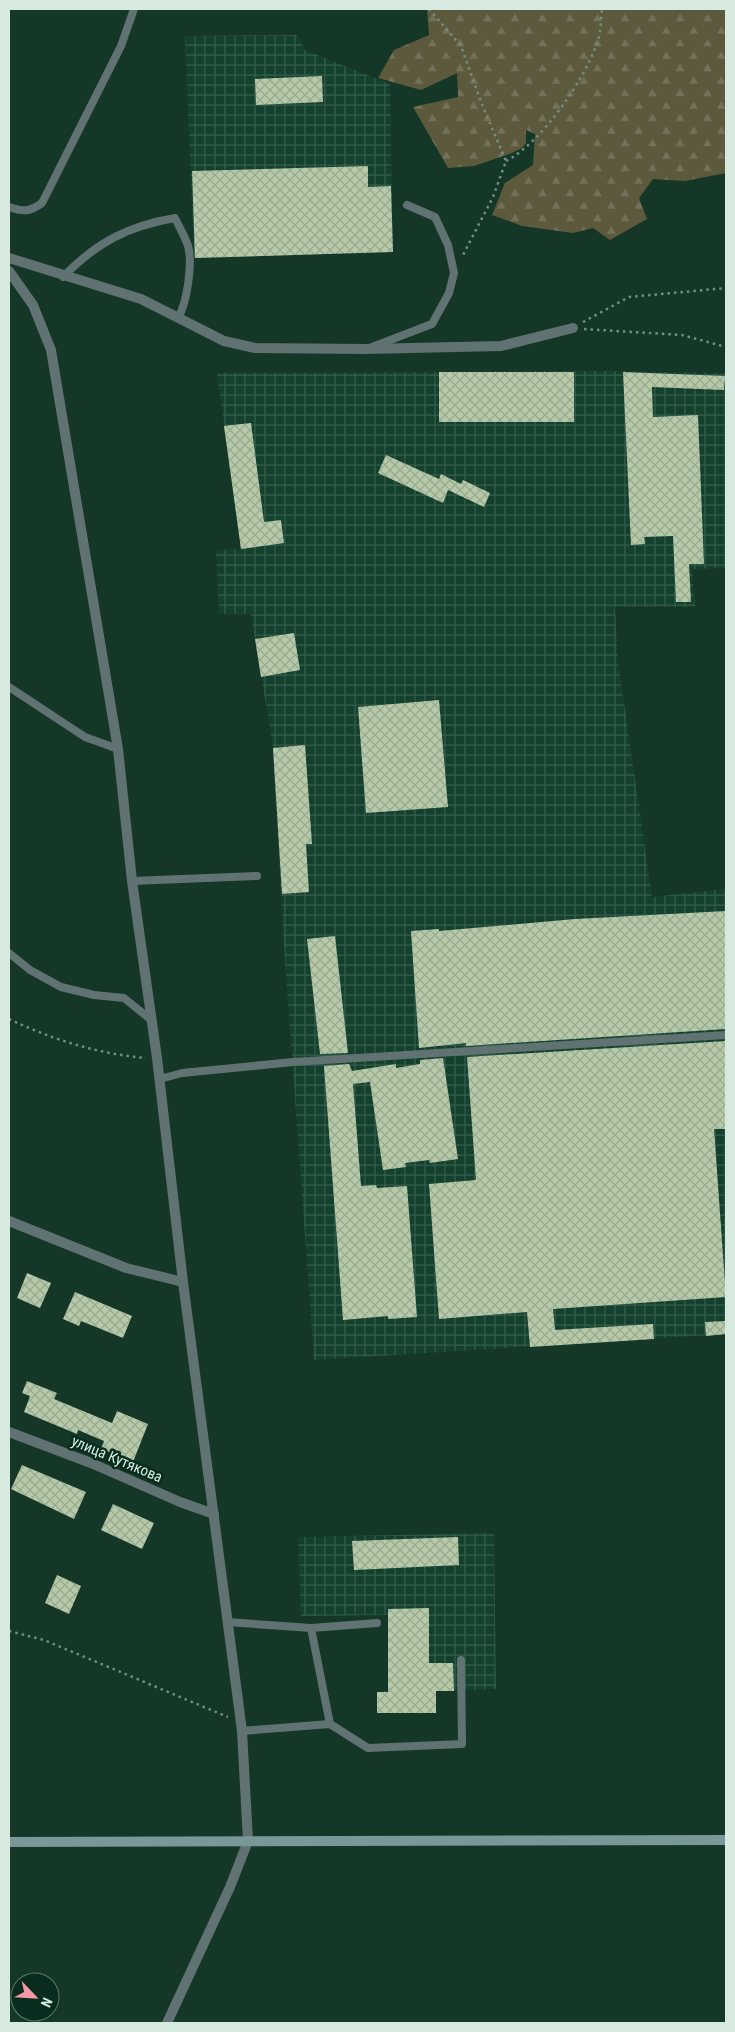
<svg xmlns="http://www.w3.org/2000/svg" width="735" height="2032" viewBox="0 0 735 2032" font-family="'Roboto Condensed',sans-serif">
	<style>
		.industrial { fill: url(#industrial-grid) }
		.forest { fill: url(#forest-firs) }
		.building { fill: url(#building-cross-hatch) }
		.lines { fill: none; stroke-linecap: round; stroke-linejoin: round }
		.path { stroke: #748f82; stroke-width: 2.5; stroke-dasharray: 2.5 4; stroke-linecap: butt }
		.lane { stroke: #607271; stroke-width: 8 }
		.street { stroke: #607271; stroke-width: 10 }
		.secondary { stroke: #7a9897; stroke-width: 10 }
		.labels { text-anchor: middle; stroke-width: 5; stroke-linejoin: round; paint-order: stroke }
		.street-label { font-size: 15px; fill: #d7eae0; stroke: #082c1d }
	</style>
	<defs>
		<pattern id="industrial-grid" width="8" height="8" patternUnits="userSpaceOnUse" patternTransform="scale(1.25)"><rect width="8" height="8" fill="#14412e"/><path d="M0 4h8M4 0v8" fill="none" stroke="#355d4c"/></pattern>
		<pattern id="forest-firs" width="22" height="20" patternUnits="userSpaceOnUse" patternTransform="scale(1.25)"><rect width="22" height="20" fill="#5c593d"/><path d="M5 1l3.5 6h-7zM16 11l3.5 6h-7z" fill="#737159"/></pattern>
		<pattern id="building-cross-hatch" width="8" height="8" patternUnits="userSpaceOnUse" patternTransform="scale(1.25)"><rect width="8" height="8" fill="#b6caa9"/><path d="M0 0l8 8M0 8l8-8" fill="none" stroke="#98a990"/></pattern>
	</defs>
	<rect width="100%" height="100%" fill="#143727"/>
	<g class="industrial">
		<polygon points="297,35 305,50 390,84 393,252 194,258 185,36"/>
		<polygon points="602,371 726,373 726,568 692,569 695,607 615,607 618,661 652,897 726,889 726,1334 314,1360 283,932 273,748 251,614 219,614 216,550 241,549 217,373"/>
		<polygon points="494,1533 496,1689 436,1691 436,1713 377,1713 377,1692 388,1691 388,1615 301,1616 298,1537"/>
	</g>
	<polygon class="forest" points="427,9 726,9 726,173 685,181 653,179 639,198 647,219 610,240 593,228 573,233 522,226 492,215 505,183 533,165 535,134 526,130 526,143 522,148 512,153 474,166 448,168 413,107 458,97 457,73 421,90 378,78 394,50 429,35"/>
	<g class="building">
		<polygon points="322,76 323,102 256,105 255,79"/>
		<polygon points="368,166 368,187 391,186 393,252 195,258 192,171"/>
		<rect x="439" y="372" width="135" height="50"/>
		<polygon points="623,372 725,376 724,390 652,387 653,417 698,415 704,564 689,564 691,602 676,602 673,536 644,537 645,544 631,545"/>
		<polygon points="251,423 264,522 281,520 284,543 241,549 224,426"/>
		<polygon points="386,455 439,479 441,474 461,484 463,480 490,493 484,507 448,490 443,503 378,473"/>
		<polygon points="294,633 300,670 261,677 255,639"/>
		<polygon points="439,700 448,807 366,813 358,707"/>
		<polygon points="305,745 312,844 306,844 309,892 282,894 273,748"/>
		<polygon points="726,911 726,1029 466,1046 466,1043 419,1048 411,931 439,929 439,931 575,919"/>
		<polygon points="335,936 348,1053 320,1054 307,939"/>
		<polygon points="726,1041 726,1129 714,1129 726,1297 553,1309 555,1330 653,1324 654,1339 530,1347 527,1312 439,1319 429,1184 476,1180 467,1057"/>
		<polygon points="443,1058 458,1159 430,1163 429,1160 405,1163 406,1167 383,1170 370,1082 353,1084 361,1186 376,1185 377,1188 407,1186 417,1317 388,1319 388,1316 343,1320 324,1066 349,1064 352,1071 396,1064 396,1068 420,1064 420,1060"/>
		<polygon points="27,1273 51,1283 40,1308 17,1298"/>
		<polygon points="75,1292 132,1316 123,1338 81,1321 79,1326 63,1319"/>
		<polygon points="726,1321 726,1334 706,1336 705,1322"/>
		<polygon points="27,1381 57,1393 54,1399 112,1423 117,1411 148,1424 133,1462 101,1449 104,1441 78,1430 77,1434 24,1412 30,1396 22,1393"/>
		<polygon points="22,1465 86,1492 74,1519 11,1489"/>
		<polygon points="113,1504 154,1523 142,1549 101,1530"/>
		<polygon points="458,1537 459,1565 354,1570 352,1541"/>
		<polygon points="57,1575 81,1586 69,1614 45,1603"/>
		<polygon points="429,1608 429,1663 453,1663 454,1691 436,1691 436,1713 377,1713 377,1692 388,1692 388,1609"/>
	</g>
	<g class="lines">
		<g class="path">
			<polyline points="429,9 461,46 481,102 506,161 493,197 462,257"/>
			<path d="M 506,161 C 541,143 584,81 597,43 C 601,33 601,20 602,9"/>
			<polyline points="583,322 629,297 726,288"/>
			<polyline points="584,329 682,335 726,347"/>
			<path d="M 9,1019 C 51,1039 98,1054 146,1058"/>
			<polyline points="9,1631 44,1640 228,1717"/>
		</g>
		<g class="lane">
			<path d="M 9,207 C 23,212 30,212 42,203 L 121,46 L 134,9"/>
			<path d="M 63,277 C 97,242 128,226 175,218 C 179,227 185,236 188,246 C 193,263 187,303 178,318"/>
			<polyline points="372,347 432,324 449,293 454,273 448,245 435,217 407,205"/>
			<polyline points="9,687 85,737 118,749"/>
			<polyline points="132,881 257,876"/>
			<polyline points="9,953 30,970 61,987 94,995 124,998 150,1019"/>
			<polyline points="160,1079 182,1073 293,1062 726,1035"/>
			<polyline points="227,1622 311,1628 377,1623"/>
			<polyline points="311,1628 330,1724"/>
			<polyline points="242,1731 330,1724 368,1748 462,1744 461,1660"/>
		</g>
		<g class="street">
			<polyline points="9,258 141,299 224,341 255,348 366,349 501,346 573,328"/>
			<polyline points="9,271 33,305 51,350 118,749 132,881 157,1058 183,1282 242,1731 248,1841 230,1887 167,2023"/>
			<polyline points="9,1221 126,1268 183,1282"/>
			<polyline points="9,1432 91,1463 180,1502 214,1514"/>
		</g>
		<polyline class="secondary" points="9,1842 726,1840"/>
	</g>
	<g class="labels">
		<g class="street-label">
			<text transform="translate(117 1459) rotate(23)" y="5">улица Кутякова</text>
		</g>
	</g>
	<rect width="735" height="2032" fill="none" stroke="#d7eae0" stroke-width="20"/>
	<g transform="translate(35 1997) rotate(115)"><circle r="24" fill="#082c1d" stroke="#5b786b"/>
	<path d="M0-4L9 19L0 12L-9 19Z" fill="#f49aa4"/>
	<text y="-8" font-size="14" font-weight="bold" text-anchor="middle" fill="#d7eae0">N</text>
	</g>
</svg>
